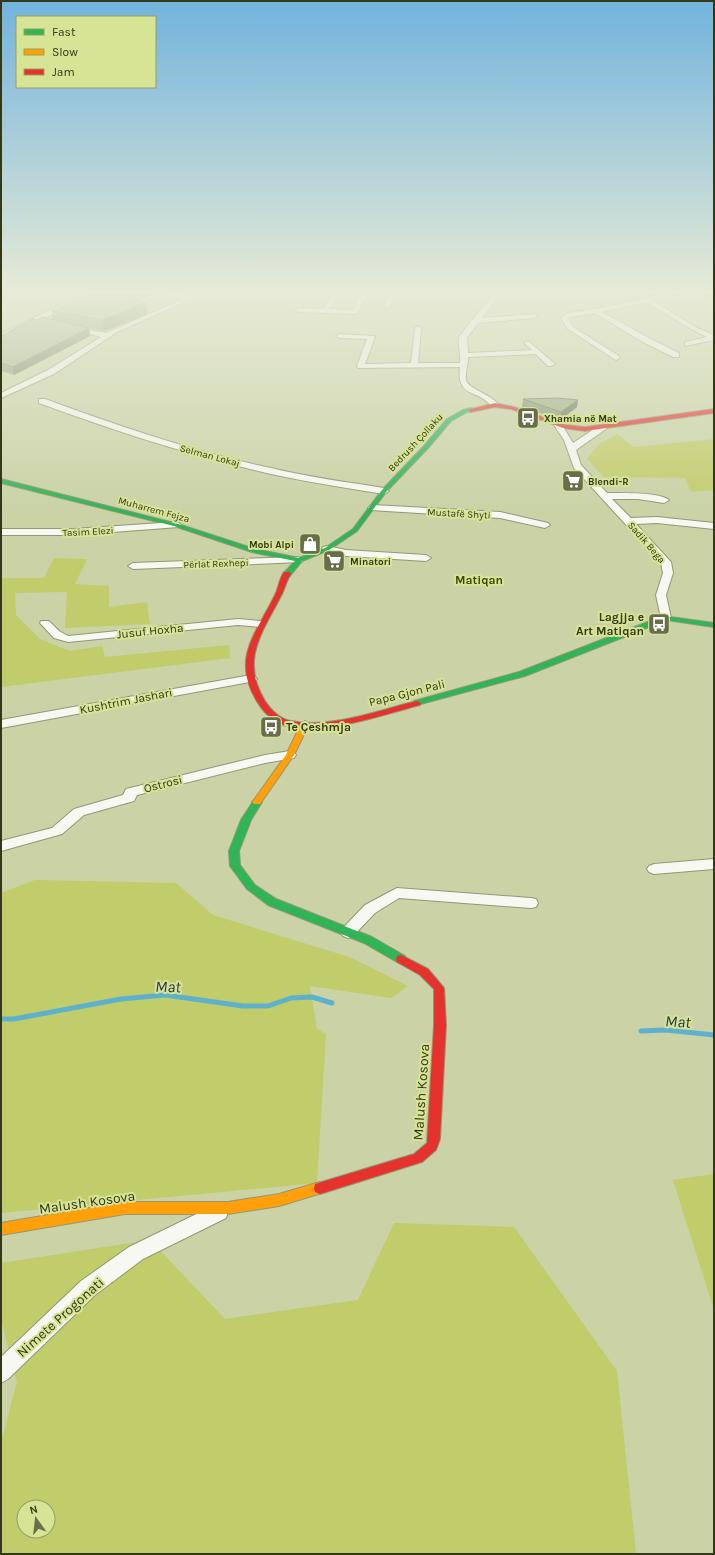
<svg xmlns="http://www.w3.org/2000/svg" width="715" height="1555" viewBox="0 0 715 1555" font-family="Karla,sans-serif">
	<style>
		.green { fill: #c1cc6b; fill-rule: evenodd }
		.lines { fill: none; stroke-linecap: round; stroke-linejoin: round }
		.stream { stroke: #5eb1cc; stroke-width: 5 }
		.street-casing { stroke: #929876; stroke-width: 2 }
		.fast-casing { stroke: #929876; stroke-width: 2 }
		.slow-casing { stroke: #929876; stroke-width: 2 }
		.jam-casing { stroke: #929876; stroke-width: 2 }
		.street { fill: #f7f8f2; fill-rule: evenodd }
		.fast { fill: #30b455; fill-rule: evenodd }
		.slow { fill: #ff9f0a; fill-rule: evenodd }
		.jam { fill: #e5322d; fill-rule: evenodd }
		.wall { fill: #879672 }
		.shaded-wall { fill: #6e7a5c }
		.building { fill: #9dae84; stroke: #6e7a5c }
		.labels { text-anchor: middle; stroke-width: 4; stroke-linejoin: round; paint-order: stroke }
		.far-poi-label { font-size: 10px; font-weight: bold; fill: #333818; stroke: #d7e395; text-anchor: start }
		.far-street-label { font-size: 10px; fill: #333818; stroke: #d7e395 }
		.far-quarter-label { font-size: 12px; font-weight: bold; fill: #3e4506; stroke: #d7e395 }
		.poi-label { font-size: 12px; font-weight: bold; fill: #333818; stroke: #d7e395; text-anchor: end }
		.street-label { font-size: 12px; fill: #333818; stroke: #d7e395 }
		.near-street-label { font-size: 14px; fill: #333818; stroke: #d7e395 }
		.near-water-label { font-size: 16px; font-style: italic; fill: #1d3442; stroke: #d7e395 }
	</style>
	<rect width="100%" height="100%" fill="#cad2a6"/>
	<g class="green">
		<polygon points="617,434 634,447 714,439 714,490 691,492 685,478 604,477 587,459 599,444"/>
		<polygon points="54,558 87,559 75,584 109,586 109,607 147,602 150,624 65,628 67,592 15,593 16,615 40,639 70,651 102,646 105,657 229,645 230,658 1,687 1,578 44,578"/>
		<polygon points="35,880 176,883 213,915 349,957 408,986 391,998 310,986 317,1029 326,1034 317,1183 1,1213 1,893"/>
		<polygon points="714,1174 714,1310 673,1180"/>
		<path d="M 394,1223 L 514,1227 L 617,1371 L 636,1554 L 1,1554 L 1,1442 L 17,1382 L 1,1319 L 1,1263 L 150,1240 L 225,1319 L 358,1300 ZM 24,1507 L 48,1507 L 48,1531 L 24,1531 Z"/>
	</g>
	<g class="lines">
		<g class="stream">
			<polyline points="1,1019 14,1019 121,999 165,995 243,1006 268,1006 291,998 312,997 332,1003"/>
			<polyline points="641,1031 666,1030 714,1035"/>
		</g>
		<g class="street-casing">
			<g id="street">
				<polygon points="87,294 95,294 1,339 1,334 52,309"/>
				<path d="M 159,294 C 169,294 186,292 194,298 L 117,332 L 54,374 L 1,398 L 1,393 L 48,370 L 101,337 L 71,329 L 71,327 L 106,333 L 183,299 L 162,296 Z"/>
				<polygon points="333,294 339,294 329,309 353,310 362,294 368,294 358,312 355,314 298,312 295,310 298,308 323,309"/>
				<polygon points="390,294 396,294 389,307 385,307 384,306"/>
				<path d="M 494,294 L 500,294 L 482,318 L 534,314 L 537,316 L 534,318 L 478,323 L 467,338 L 468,353 L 532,350 L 524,343 L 528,341 L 555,364 L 551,366 L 548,366 L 536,354 L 468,357 C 468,364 465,373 466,380 C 468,389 491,394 499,405 L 498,407 L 492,407 C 478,388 456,399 460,367 L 358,368 L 357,366 L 367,339 L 340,338 L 336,336 L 340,334 L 373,336 L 375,337 L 365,364 L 411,363 L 415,328 L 418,326 L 421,328 L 418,363 L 460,363 C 461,355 458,346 459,338 C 460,333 489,301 494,294 Z"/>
				<polygon points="665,294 676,294 652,300 697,328 714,335 714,340 685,346 685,342 707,337 693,330 646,302 602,312 647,337 679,353 679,357 673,357 641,341 595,313 570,317 568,318 573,327 619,356 620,358 616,360 568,329 561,318 568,313 596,309"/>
				<path d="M 39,399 L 45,399 C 119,426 194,452 271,468 C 308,477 346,482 384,488 L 389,491 L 384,494 C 346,488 308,482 271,474 C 192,456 115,431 39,403 Z"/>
				<path d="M 555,423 L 561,423 L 573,443 L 600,425 L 606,425 L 607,427 L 606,429 L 576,450 L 581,465 L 607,493 C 620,493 660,492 669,500 L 664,503 L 638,499 L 612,499 L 631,518 L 657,517 L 714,523 L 714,529 L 657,523 L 636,524 L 671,562 L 673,573 L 666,595 L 671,618 L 670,620 L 662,620 L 661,618 L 656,595 L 663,573 L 661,563 L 574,468 L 564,440 L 554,425 Z"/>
				<polygon points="373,505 500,512 548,523 550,525 545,528 500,518 370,510 368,508 370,506"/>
				<polygon points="176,522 179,523 181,525 179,527 73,535 1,535 1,529 73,529"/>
				<polygon points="327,546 346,550 426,555 431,558 426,561 346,556 323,551 322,549 323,547"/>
				<polygon points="298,557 303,560 302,562 133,569 128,566 133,563"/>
				<polygon points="238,619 261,621 266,624 261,627 238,625 68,642 54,638 40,623 41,621 49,621 59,631 68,636"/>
				<polygon points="251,675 255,677 257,679 255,681 1,728 1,720"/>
				<polygon points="290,751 294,752 296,755 294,758 265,763 137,795 134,801 84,815 62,834 1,851 1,841 52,828 74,809 123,795 126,789 265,755"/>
				<polygon points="714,859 714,869 654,874 649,872 647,869 649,866 654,864"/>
				<polygon points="397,888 531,898 536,899 538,903 536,907 531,908 399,898 375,913 353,936 348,938 343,936 340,932 343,928 365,905"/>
				<polygon points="219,1203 226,1206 228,1212 226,1218 143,1259 95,1295 8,1379 1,1383 1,1357 81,1281 129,1247"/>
			</g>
		</g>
		<g class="fast-casing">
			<g id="fast">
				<polygon points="471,408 474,410 473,411 467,412 451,421 428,448 386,492 357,531 329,550 302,561 290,576 287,576 283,574 295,561 252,552 174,526 1,483 1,479 178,524 255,549 299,558 325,548 353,529 382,490 424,446 447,419 463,410"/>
				<polygon points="663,616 714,623 714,627 667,620 525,676 417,705 413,703 414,701 519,672"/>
				<polygon points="257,799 262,802 251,820 239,851 240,865 255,885 276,899 372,937 405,956 406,959 405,962 401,963 397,962 364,943 268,905 247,889 230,866 229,851 241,820 254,800"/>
			</g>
		</g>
		<g class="slow-casing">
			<g id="slow">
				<polygon points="703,294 708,294 714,297 714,300"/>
				<polygon points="305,721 309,724 294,755 260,804 254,804 252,802 254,800 286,755 301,724"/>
				<polygon points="320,1182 325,1184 326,1188 325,1192 279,1206 228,1214 125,1214 1,1235 1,1223 125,1202 228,1202 279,1194"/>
			</g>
		</g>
		<g class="jam-casing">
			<g id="jam">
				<polygon points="495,403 514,407 566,425 585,427 714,409 714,413 585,431 563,428 511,409 495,407 471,412 468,410"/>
				<path d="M 284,572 L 290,572 L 291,574 C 286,581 285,589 281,596 C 262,633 240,660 265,701 C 271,710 280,719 291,721 C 331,729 379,710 417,701 L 421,703 L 420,705 C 379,716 335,732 292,727 C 278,725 266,716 258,703 C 230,659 256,634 275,595 C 279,587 279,579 284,572 Z"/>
				<polygon points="401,955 428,969 444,988 446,1025 440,1139 436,1150 422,1162 320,1194 315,1192 314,1188 315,1184 414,1154 427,1143 434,1025 434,989 420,975 397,962 396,959 397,956"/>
			</g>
		</g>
		<use href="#street" class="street"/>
		<use href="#fast" class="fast"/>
		<use href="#slow" class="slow"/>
		<use href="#jam" class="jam"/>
	</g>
	<g class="wall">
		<polygon points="91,294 153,294 137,301 146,303 147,314 104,331 89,328 90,336 14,375 1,371 1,336 37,320 53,320 52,311"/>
		<polygon points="523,399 577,407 560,420 522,407"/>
	</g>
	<g class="shaded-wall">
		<polygon points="128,294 153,294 123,307 122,297"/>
		<polygon points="146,303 147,314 104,331 103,320"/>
		<polygon points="89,328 90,336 14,375 13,367"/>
		<polygon points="578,400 577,407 560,420 561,412"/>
	</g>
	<g class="building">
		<polygon points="91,294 128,294 122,297 146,303 103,320 52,311"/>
		<polygon points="42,317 89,328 13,367 1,363 1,336 33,319 37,320"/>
		<polygon points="557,398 578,400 561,412 523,399"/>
	</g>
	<linearGradient id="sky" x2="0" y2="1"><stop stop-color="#71b3dd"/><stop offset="0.57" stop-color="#e7ebd7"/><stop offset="1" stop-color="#e7ebd7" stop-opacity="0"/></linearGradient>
	<rect width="715" height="512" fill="url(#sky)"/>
	<defs>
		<g id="bus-square" transform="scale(1.15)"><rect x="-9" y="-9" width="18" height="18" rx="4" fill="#686e4a" stroke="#d7e395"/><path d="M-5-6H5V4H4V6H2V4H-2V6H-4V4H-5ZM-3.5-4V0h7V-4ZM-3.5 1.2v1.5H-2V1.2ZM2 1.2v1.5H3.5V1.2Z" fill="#fff"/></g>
		<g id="supermarket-square" transform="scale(1.15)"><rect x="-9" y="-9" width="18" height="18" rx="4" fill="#686e4a" stroke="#d7e395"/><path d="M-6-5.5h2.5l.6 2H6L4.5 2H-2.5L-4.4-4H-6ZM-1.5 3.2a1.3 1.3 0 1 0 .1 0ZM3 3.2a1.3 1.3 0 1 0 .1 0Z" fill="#fff"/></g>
		<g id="shop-square" transform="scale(1.15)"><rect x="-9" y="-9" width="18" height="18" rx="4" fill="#686e4a" stroke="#d7e395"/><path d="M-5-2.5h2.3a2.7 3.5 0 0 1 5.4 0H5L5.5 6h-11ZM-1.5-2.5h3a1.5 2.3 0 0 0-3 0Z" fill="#fff"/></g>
	</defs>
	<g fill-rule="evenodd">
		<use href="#bus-square" x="528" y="418"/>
		<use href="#supermarket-square" x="573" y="481"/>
		<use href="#shop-square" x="310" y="544"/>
		<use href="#supermarket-square" x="334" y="561"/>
		<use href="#bus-square" x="659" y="624"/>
		<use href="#bus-square" x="271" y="727"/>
	</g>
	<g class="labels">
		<g class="far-poi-label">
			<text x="544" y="422">Xhamia në Mat</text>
			<text x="588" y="485">Blendi-R</text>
			<text x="294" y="548" text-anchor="end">Mobi Alpi</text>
			<text x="350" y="565">Minatori</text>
		</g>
		<g class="far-street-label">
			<text transform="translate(415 442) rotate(-47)" y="4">Bedrush Çollaku</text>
			<text transform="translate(210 455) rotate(15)" y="4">Selman Lokaj</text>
			<text transform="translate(154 509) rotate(15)" y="4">Muharrem Fejza</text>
			<text transform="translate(459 513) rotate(3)" y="4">Mustafë Shyti</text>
			<text transform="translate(88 531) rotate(-3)" y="4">Tasim Elezi</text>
			<text transform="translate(647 542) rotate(49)" y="4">Sadik Bega</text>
			<text transform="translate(216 563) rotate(-2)" y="4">Përlat Rexhepi</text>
		</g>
		<g class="far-quarter-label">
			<text x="479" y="584">Matiqan</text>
		</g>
		<g class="poi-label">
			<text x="644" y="621">Lagjja e<tspan x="644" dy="14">Art Matiqan</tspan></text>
			<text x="286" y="731" text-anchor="start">Te Çeshmja</text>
		</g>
		<g class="street-label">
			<text transform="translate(150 631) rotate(-6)" y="4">Jusuf Hoxha</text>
			<text transform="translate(407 693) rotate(-14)" y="4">Papa Gjon Pali</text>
			<text transform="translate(126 701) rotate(-11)" y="4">Kushtrim Jashari</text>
			<text transform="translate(163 784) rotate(-14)" y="4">Ostrosi</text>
		</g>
		<g class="near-street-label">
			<text transform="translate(421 1092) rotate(-86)" y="5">Malush Kosova</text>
			<text transform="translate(87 1202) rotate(-8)" y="5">Malush Kosova</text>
			<text transform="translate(60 1317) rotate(-42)" y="5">Nimete Progonati</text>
		</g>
		<g class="near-water-label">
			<text transform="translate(168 986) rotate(1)" y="6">Mat</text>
			<text transform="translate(678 1021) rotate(3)" y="6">Mat</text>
		</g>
	</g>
	<rect width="715" height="1555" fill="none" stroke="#333818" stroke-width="4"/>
	<rect x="16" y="16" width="140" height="72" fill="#d7e395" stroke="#959f63"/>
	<rect x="24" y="29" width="20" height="6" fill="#30b455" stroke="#959f63"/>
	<text x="52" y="36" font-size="12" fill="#333818">Fast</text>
	<rect x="24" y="49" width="20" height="6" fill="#ff9f0a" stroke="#959f63"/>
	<text x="52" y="56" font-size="12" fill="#333818">Slow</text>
	<rect x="24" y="69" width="20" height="6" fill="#e5322d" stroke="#959f63"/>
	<text x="52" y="76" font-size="12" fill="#333818">Jam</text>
	<g transform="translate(36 1519) rotate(345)"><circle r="19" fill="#d7e395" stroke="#959f63"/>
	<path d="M0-3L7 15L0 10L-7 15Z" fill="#686e4a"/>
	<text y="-6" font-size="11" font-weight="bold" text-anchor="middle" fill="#333818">N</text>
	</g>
</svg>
